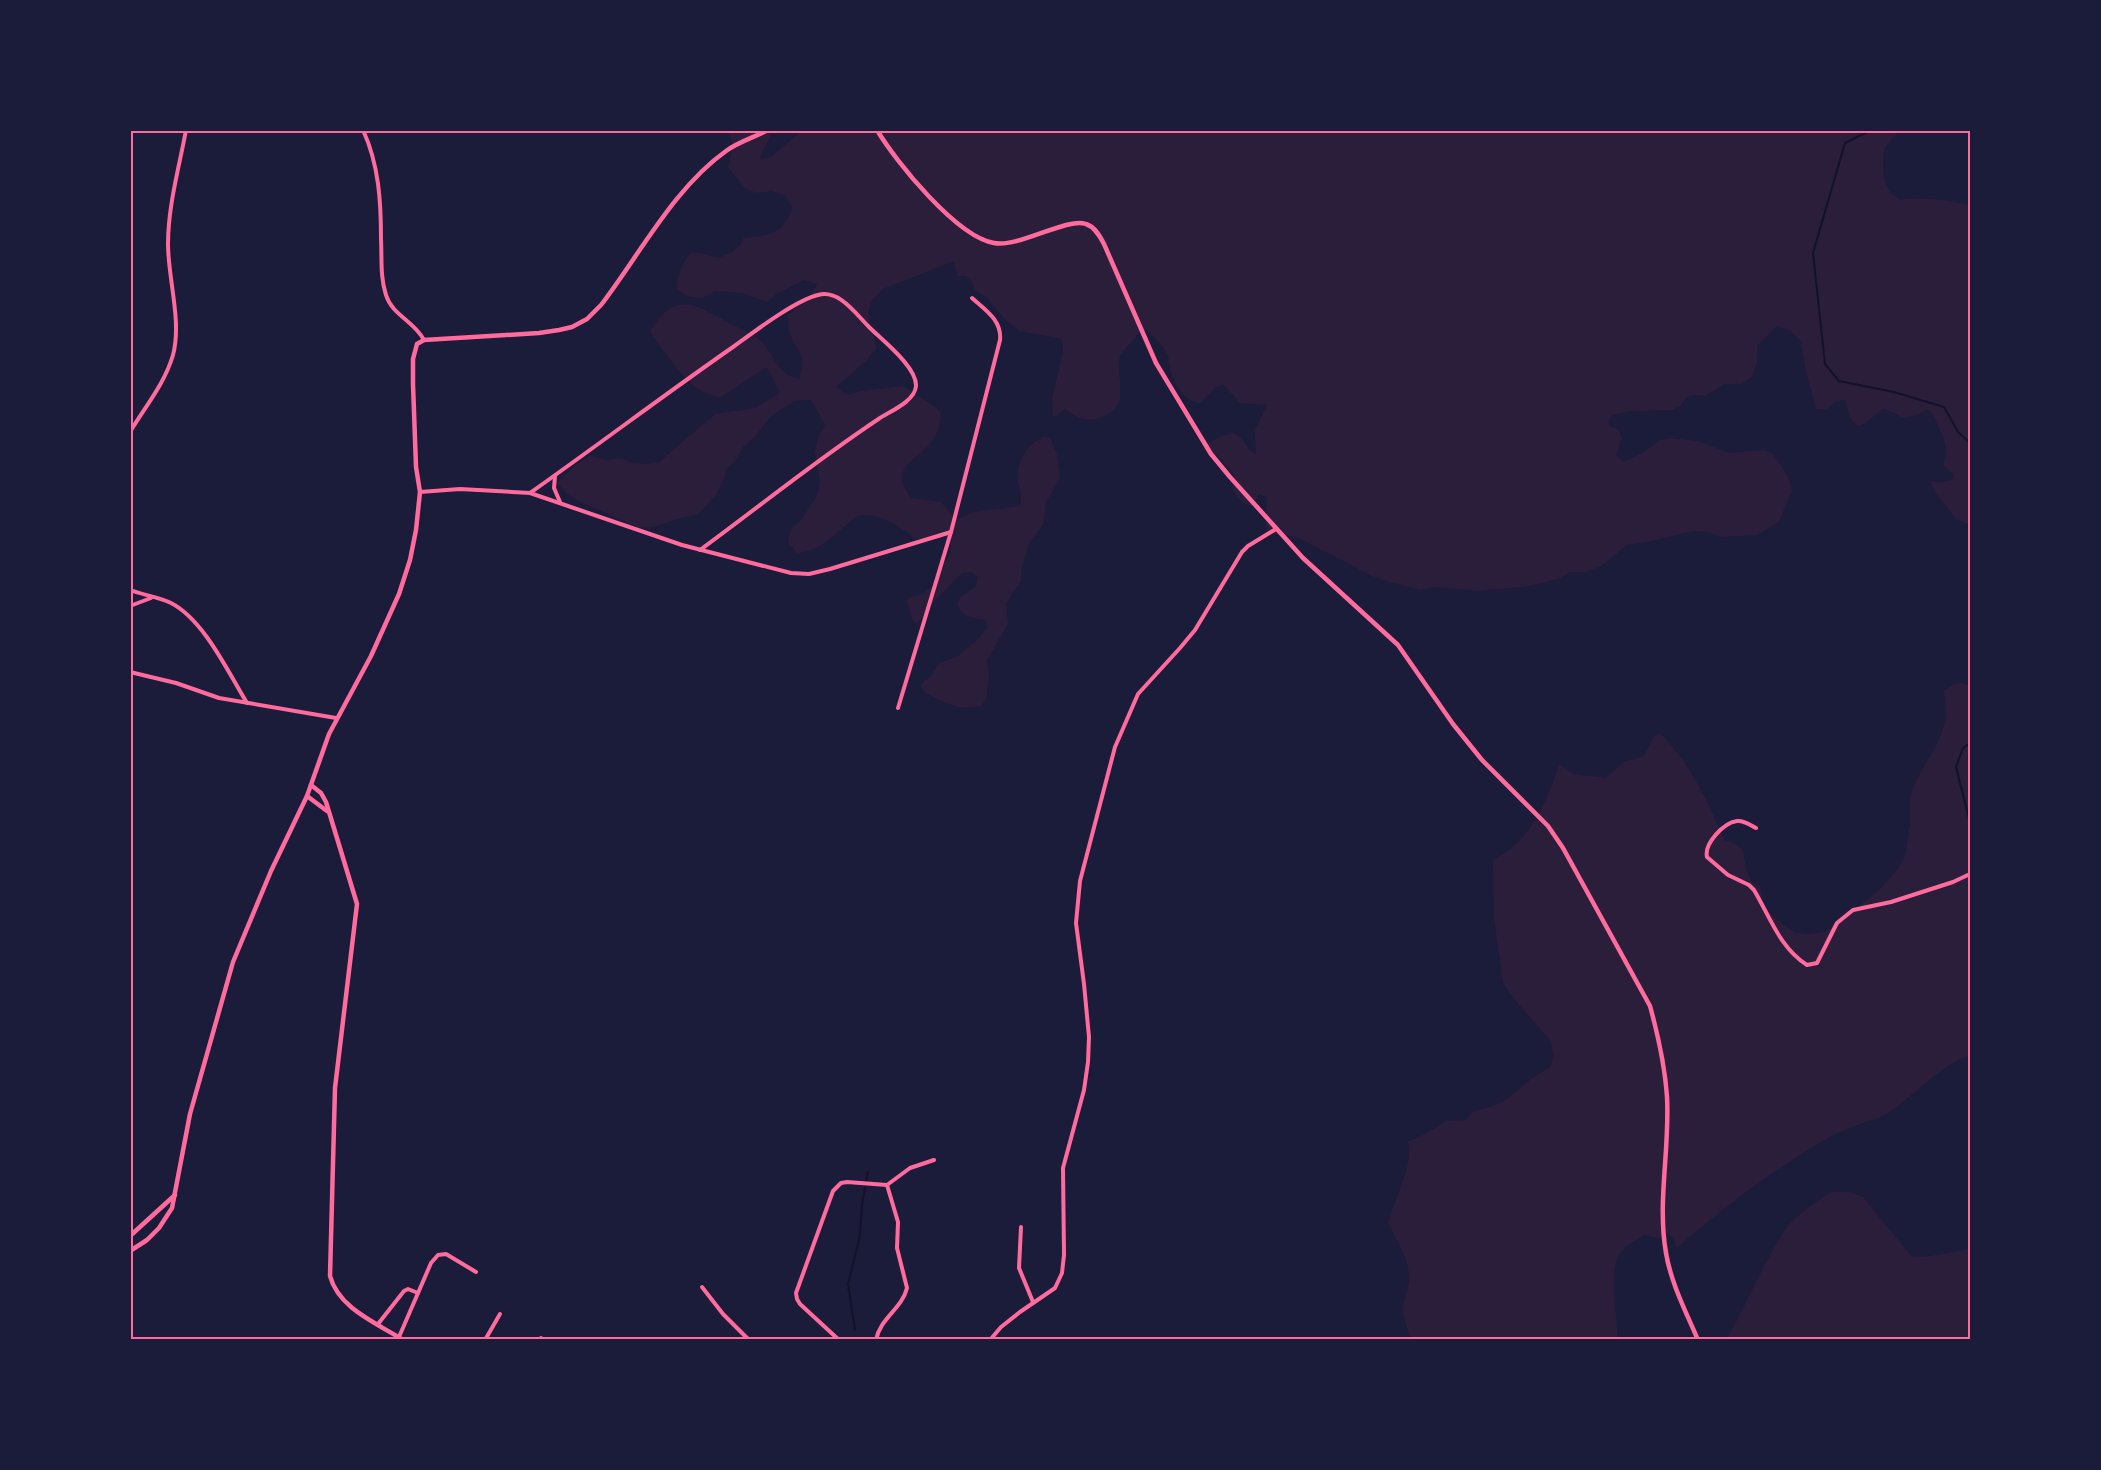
<svg xmlns="http://www.w3.org/2000/svg" width="2101" height="1470" viewBox="0 0 2101 1470" font-family="Barlow,sans-serif">
	<style>
		.green { fill: #2a1e3b }
		.lines { fill: none; stroke-linecap: round; stroke-linejoin: round }
		.stream { stroke: #12122b; stroke-width: 2 }
		.minor { stroke: #ff6b9d; stroke-width: 4 }
		.tertiary { stroke: #ff6b9d; stroke-width: 4.5 }
		.neatline { fill: none; stroke: #ff6b9d; stroke-width: 2 }
	</style>
	<rect width="100%" height="100%" fill="#1b1b3a"/>
	<g class="green">
		<path d="M 803,130 L 1899,131 L 1884,149 L 1883,164 L 1884,180 L 1890,192 L 1900,200 C 1924,196 1947,201 1970,205 L 1970,525 L 1956,519 L 1935,492 L 1930,481 L 1941,482 L 1952,480 L 1954,475 L 1943,465 C 1951,446 1940,429 1931,412 L 1927,410 C 1920,413 1910,419 1902,417 C 1895,415 1891,410 1883,409 L 1864,424 L 1858,426 L 1850,418 L 1845,400 L 1836,401 L 1827,409 L 1816,409 L 1806,372 L 1801,342 L 1791,331 L 1777,326 L 1757,346 L 1757,363 L 1752,377 L 1741,384 L 1724,384 L 1705,396 L 1692,395 L 1686,397 L 1681,406 L 1672,410 L 1631,411 L 1612,415 L 1609,420 L 1609,426 L 1618,429 L 1622,438 L 1616,455 L 1623,462 L 1642,453 L 1661,440 L 1669,438 L 1698,441 L 1729,453 L 1764,450 L 1772,453 L 1781,465 L 1789,478 L 1792,491 L 1778,523 L 1757,535 L 1722,537 L 1707,532 L 1693,531 L 1647,542 L 1627,545 L 1601,566 L 1586,572 L 1570,572 L 1558,579 L 1530,586 L 1479,591 L 1435,587 L 1420,590 L 1390,582 L 1372,576 L 1297,537 L 1268,533 C 1263,525 1268,508 1266,496 L 1259,495 L 1252,506 C 1238,503 1230,492 1234,477 L 1230,469 L 1217,455 L 1208,455 L 1203,449 C 1211,439 1221,436 1233,433 C 1245,438 1246,449 1256,455 L 1255,430 L 1267,405 L 1240,403 L 1224,385 L 1216,387 L 1200,403 C 1183,401 1174,384 1170,368 C 1169,364 1169,358 1167,354 C 1163,345 1151,333 1143,329 L 1120,355 C 1115,381 1133,406 1100,418 C 1087,423 1075,417 1065,409 L 1053,418 L 1052,399 L 1063,351 L 1062,339 L 1019,331 L 1003,317 L 986,297 L 975,290 L 970,279 L 965,276 L 957,276 L 954,261 L 883,289 C 857,311 874,323 876,349 L 867,360 L 836,387 L 847,395 L 861,391 L 904,386 C 916,396 930,401 941,413 C 940,423 939,432 933,440 C 917,461 886,468 912,498 L 941,502 L 952,515 L 952,522 L 973,512 L 1020,506 C 1023,498 1019,490 1018,482 C 1016,462 1026,444 1045,436 L 1051,440 L 1057,454 L 1060,479 L 1046,502 L 1043,525 L 1030,541 L 1022,567 L 1021,581 L 1006,603 L 1008,624 L 987,660 L 989,676 L 986,700 L 981,706 L 962,708 L 948,704 L 925,693 L 920,685 L 932,675 L 938,664 L 958,656 L 979,638 L 987,627 L 986,620 C 972,618 964,618 957,605 L 960,597 L 976,586 L 978,577 L 971,572 L 962,573 L 929,607 L 917,624 L 913,621 L 907,602 L 909,597 L 921,595 L 936,584 L 939,571 L 951,553 L 951,533 L 950,531 L 940,539 L 915,539 C 903,527 873,509 855,517 C 852,519 848,524 845,526 C 828,540 819,551 797,553 L 788,542 L 791,529 L 801,520 L 817,496 L 820,483 L 815,451 L 818,438 L 825,425 L 811,400 L 794,401 L 771,416 L 754,438 L 743,447 L 736,460 L 726,469 L 723,482 L 716,495 L 697,515 L 681,518 L 653,527 L 639,528 L 579,501 L 567,494 L 557,483 L 578,463 L 590,456 L 606,460 L 620,458 L 632,463 L 646,464 L 659,462 L 715,414 L 755,408 L 780,393 L 767,367 L 720,398 C 711,395 701,392 694,386 C 680,374 660,347 650,331 C 678,285 701,309 737,327 C 746,332 753,334 761,341 C 776,357 776,374 799,379 C 811,347 785,348 788,315 L 810,297 L 817,284 L 804,280 L 778,293 L 767,302 L 742,293 L 715,291 L 703,298 L 690,297 L 677,290 C 678,274 681,264 692,252 L 705,254 L 718,258 L 732,252 L 742,243 L 743,238 C 770,235 782,236 792,208 L 786,196 L 772,191 L 756,193 L 744,187 L 728,167 L 733,145 L 728,131 L 773,131 L 759,159 L 771,157 Z"/>
		<path d="M 1959,682 L 1970,686 L 1970,1056 C 1948,1059 1910,1099 1888,1113 C 1877,1120 1862,1122 1850,1128 C 1840,1132 1829,1137 1821,1142 C 1769,1173 1722,1209 1677,1248 L 1673,1238 L 1669,1234 L 1666,1235 L 1663,1239 L 1644,1235 C 1637,1240 1627,1244 1621,1252 C 1608,1267 1617,1318 1618,1339 L 1411,1339 C 1407,1328 1401,1315 1404,1303 C 1406,1294 1410,1285 1409,1275 C 1408,1258 1396,1238 1388,1223 C 1395,1197 1413,1169 1408,1141 L 1416,1139 L 1447,1121 L 1466,1120 L 1474,1111 L 1493,1106 L 1507,1099 L 1531,1079 L 1550,1067 L 1554,1056 L 1550,1040 L 1520,1006 L 1503,983 L 1494,918 L 1493,860 C 1529,844 1548,800 1559,764 L 1574,774 L 1606,778 L 1623,762 L 1644,756 L 1654,736 L 1660,733 C 1690,764 1708,800 1724,840 L 1736,844 L 1743,850 C 1746,864 1744,880 1760,886 L 1764,906 L 1774,917 L 1784,926 L 1797,933 L 1810,934 L 1824,932 L 1835,925 L 1877,892 L 1897,870 L 1905,856 L 1910,824 L 1910,797 L 1914,784 L 1937,744 L 1943,729 L 1946,716 L 1944,690 Z"/>
		<path d="M 1831,1192 L 1849,1192 L 1863,1197 L 1911,1256 L 1925,1257 L 1970,1249 L 1970,1339 L 1954,1339 L 1954,1336 L 1948,1340 L 1727,1339 C 1747,1303 1762,1266 1784,1231 C 1793,1218 1818,1200 1831,1192 Z"/>
	</g>
	<g class="lines">
		<g class="stream">
			<polyline points="1871,130 1845,143 1813,253 1825,364 1839,381 1894,392 1944,407 1958,432 1970,443"/>
			<polyline points="1970,743 1963,748 1956,767 1970,822"/>
			<polyline points="855,1330 848,1284 860,1236 862,1204 868,1172"/>
		</g>
		<g class="minor">
			<path d="M 363,130 C 379,165 381,202 381,239 C 382,258 380,277 386,295 C 392,315 414,321 424,340"/>
			<path d="M 130,432 C 145,407 165,383 173,355 C 182,321 168,279 168,244 C 168,206 179,168 186,130"/>
			<polyline points="555,476 554,488 560,502"/>
			<polyline points="420,492 460,489 530,493 682,545 791,573 809,574 830,569 951,532"/>
			<path d="M 530,493 C 598,445 664,395 733,347 C 754,332 794,301 818,295 C 839,289 856,314 869,327 C 882,340 917,367 916,386 C 915,401 891,411 880,418 C 818,459 760,506 700,550"/>
			<path d="M 130,590 C 143,595 159,597 171,603 C 204,620 228,672 247,703"/>
			<polyline points="130,606 151,598"/>
			<polyline points="130,672 176,683 219,698 336,718"/>
			<path d="M 898,708 L 951,532 L 1000,340 C 1002,320 985,310 972,298"/>
			<path d="M 1756,828 C 1750,825 1744,820 1737,821 C 1723,823 1704,844 1707,857 L 1728,875 L 1749,885 L 1754,890 C 1770,917 1780,948 1807,965 L 1817,963 L 1837,923 L 1853,910 L 1891,902 L 1953,882 L 1970,874"/>
			<polyline points="1021,1227 1019,1268 1033,1302"/>
			<polyline points="702,1287 723,1314 749,1340"/>
			<polyline points="378,1324 404,1291 408,1289 418,1293"/>
			<polyline points="399,1337 431,1263 438,1255 446,1254 476,1272"/>
			<polyline points="485,1340 500,1314"/>
			<polyline points="541,1340 541,1338"/>
			<polyline points="839,1340 800,1304 797,1299 796,1293 833,1191 841,1183 847,1182 887,1185 910,1168 934,1160"/>
			<path d="M 876,1340 C 880,1318 902,1309 907,1288 L 897,1248 L 898,1222 L 887,1185"/>
			<polyline points="990,1340 1001,1327 1020,1312 1055,1288 1062,1273 1064,1255 1063,1168 1084,1090 1088,1062 1089,1037 1084,984 1076,923 1080,881 1115,747 1138,694 1180,648 1195,630 1242,552 1248,546 1276,529"/>
		</g>
		<g class="tertiary">
			<path d="M 877,130 C 896,162 957,237 994,243 C 1019,248 1067,217 1086,224 C 1095,227 1100,236 1104,244 L 1156,363 L 1211,454 L 1230,477 L 1303,558 L 1398,645 L 1453,724 L 1482,760 L 1548,826 L 1563,848 L 1650,1006 C 1658,1035 1665,1067 1667,1097 C 1670,1149 1657,1202 1666,1253 C 1671,1283 1686,1312 1698,1340"/>
			<path d="M 311,785 L 321,793 L 326,802 L 357,904 L 335,1088 L 330,1276 C 339,1309 377,1323 403,1340"/>
			<polyline points="307,796 327,811"/>
			<polyline points="130,1236 175,1195"/>
			<path d="M 130,1251 L 147,1240 L 159,1228 L 172,1208 L 190,1114 L 233,962 L 271,871 L 307,796 L 329,734 L 371,656 L 399,594 L 410,560 L 416,530 L 420,492 L 416,467 L 413,384 L 413,359 L 417,344 L 424,340 L 539,333 L 559,330 L 572,327 L 587,319 L 601,305 C 640,254 674,188 726,151 C 738,142 755,137 768,130"/>
		</g>
	</g>
	<rect width="2101" height="1470" fill="none" stroke="#1b1b3a" stroke-width="264"/>
	<rect x="132" y="132" width="1837" height="1206" class="neatline"/>
</svg>
